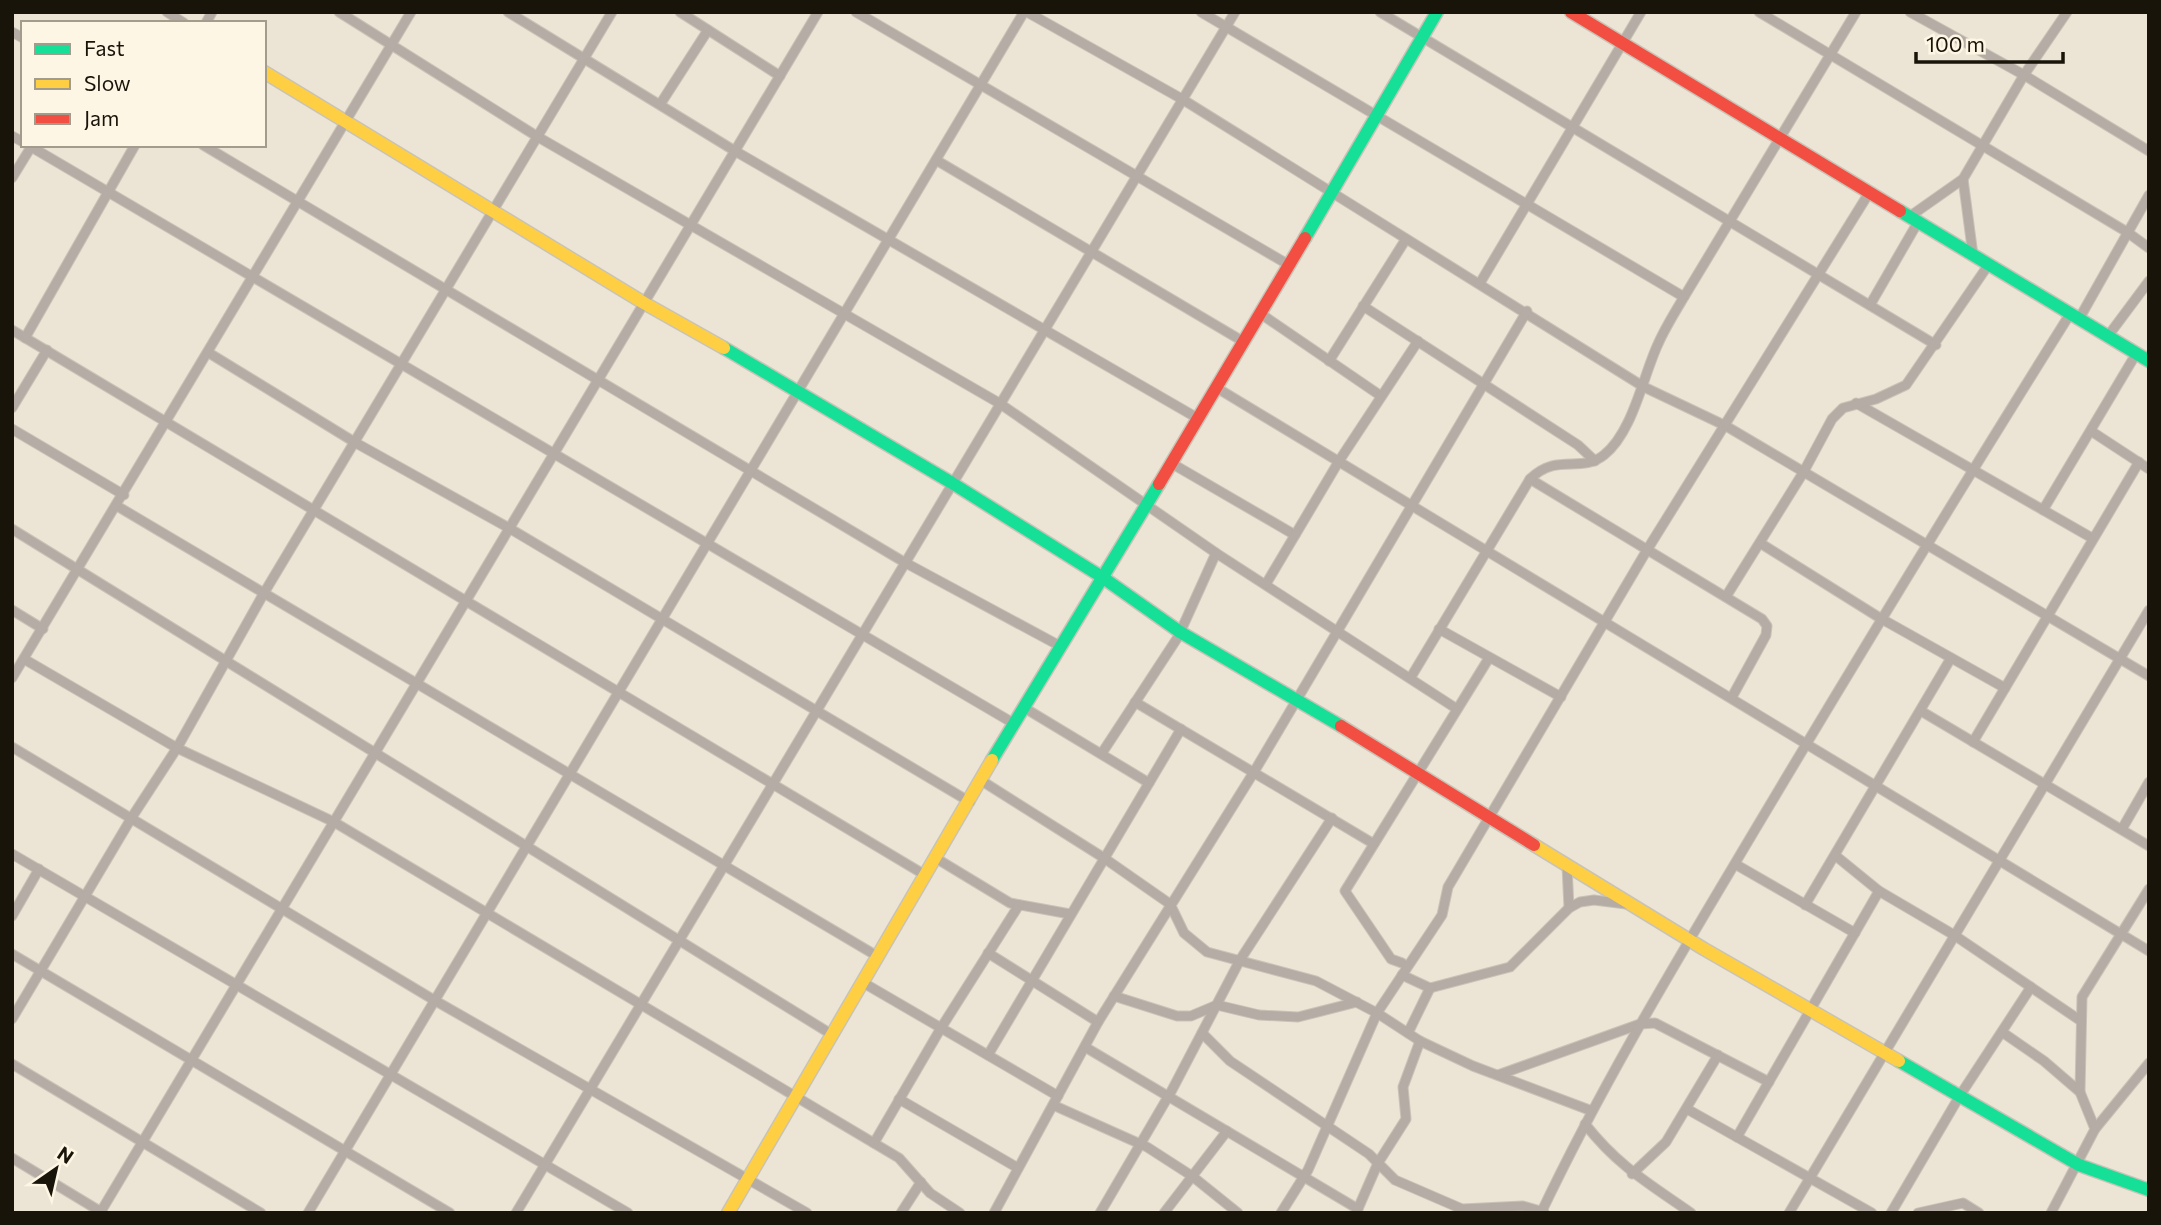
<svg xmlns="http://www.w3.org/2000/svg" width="2161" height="1225" viewBox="0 0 2161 1225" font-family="Commissioner,sans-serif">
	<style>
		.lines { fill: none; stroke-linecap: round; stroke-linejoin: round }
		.street-casing { stroke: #c9c3b6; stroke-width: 11 }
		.fast-casing { stroke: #c9c3b6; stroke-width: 15 }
		.slow-casing { stroke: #c9c3b6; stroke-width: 15 }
		.jam-casing { stroke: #c9c3b6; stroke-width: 15 }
		.street { stroke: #b4aca5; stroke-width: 9 }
		.fast { stroke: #16e098; stroke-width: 12 }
		.slow { stroke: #ffcf43; stroke-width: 12 }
		.jam { stroke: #f24e42; stroke-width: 12 }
	</style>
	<rect width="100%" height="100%" fill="#ece5d5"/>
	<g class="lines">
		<g class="street-casing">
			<g id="street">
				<polyline points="167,12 184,23"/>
				<polyline points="339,12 538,137 999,403 1216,553 1457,709"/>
				<polyline points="508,12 735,151 1199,419"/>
				<polyline points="680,12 780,76"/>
				<polyline points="856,12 1289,265"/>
				<polyline points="1027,12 1182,99 1644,387 1726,426 2149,676"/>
				<polyline points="1201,12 1684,297"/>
				<polyline points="1380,12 1936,345"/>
				<polyline points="1759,12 2127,232 2149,248"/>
				<polyline points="1910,12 2024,75 2149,151"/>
				<polyline points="206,23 212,12"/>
				<polyline points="12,32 23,38"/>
				<polyline points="661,103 708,30"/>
				<polyline points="12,136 23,142"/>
				<polyline points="28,145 1013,723"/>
				<polyline points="203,145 904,562 1060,646"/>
				<polyline points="936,160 1244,342"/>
				<polyline points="12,178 31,147"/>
				<polyline points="1963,179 1973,255"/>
				<polyline points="1909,217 1963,179 2024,75 2067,12"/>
				<polyline points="1480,283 1641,12"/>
				<polyline points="1870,305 1918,222"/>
				<polyline points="1363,306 1578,445 1595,461"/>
				<polyline points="1261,314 1381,396"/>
				<polyline points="2079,319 2149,195"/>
				<polyline points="12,330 925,875"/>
				<polyline points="2108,336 2149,281"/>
				<polyline points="25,338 135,145"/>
				<polyline points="209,353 356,443 509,528 970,802"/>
				<polyline points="1329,361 1406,239"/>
				<polyline points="1217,388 2149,951"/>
				<polyline points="1856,403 2092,538"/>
				<polyline points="12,408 47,350"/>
				<polyline points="12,429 124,495"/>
				<polyline points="2091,431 2149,469"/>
				<polyline points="1171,463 1295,535"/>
				<polyline points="1530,479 1762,619 1767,626 1766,635 1732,697"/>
				<polyline points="117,506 877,956"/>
				<polyline points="2043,510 2136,354"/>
				<polyline points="12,529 831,1034"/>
				<polyline points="1760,543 1880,618 2005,688"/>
				<polyline points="1266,584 1339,461 1418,341"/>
				<polyline points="1727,595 1803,473 1832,419 1843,408 1876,399 1906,385 1989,264"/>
				<polyline points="12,610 43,629"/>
				<polyline points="1439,629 1561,697"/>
				<polyline points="24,659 177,748 334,822 899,1158 930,1193 960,1213"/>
				<path d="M 1411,677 L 1530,479 C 1558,452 1580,474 1604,455 C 1633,432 1643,376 1658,344 C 1665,328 1675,312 1684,297 L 1856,12"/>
				<polyline points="12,678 411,12"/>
				<polyline points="1135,702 1374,844"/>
				<polyline points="1023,707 1149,783"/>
				<polyline points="1921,711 2149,846"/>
				<polyline points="1973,742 2139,462"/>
				<polyline points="12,747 434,1000 807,1213"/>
				<polyline points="1102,753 1178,637 1216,553"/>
				<polyline points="982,781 1104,858 1170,904 1184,933 1207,952 1316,981 1377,1013 1420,1041 1473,1066 1592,1111"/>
				<polyline points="2122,829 2149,782"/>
				<polyline points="12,854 628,1213"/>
				<polyline points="1836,856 1879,891 1954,935 2081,1021"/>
				<polyline points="934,857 1010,903 1070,914"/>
				<polyline points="1735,864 1855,933"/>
				<polyline points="1567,866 1569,908"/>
				<polyline points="1805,905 1951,658"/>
				<polyline points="12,916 39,869"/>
				<polyline points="988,953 1098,1022"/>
				<polyline points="12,954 450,1213"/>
				<polyline points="1402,963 1391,959 1345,891 1489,658"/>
				<polyline points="1402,975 1430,988 1510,967 1569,908 1580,902 1594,900 1626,904"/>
				<polyline points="862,982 1058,1096"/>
				<polyline points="1114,996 1177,1016 1191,1016 1217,1005 1259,1015 1298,1017 1357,1002"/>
				<polyline points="12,1019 132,817 177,748 264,593 612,12"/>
				<polyline points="2002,1032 2044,1061 2080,1092 2095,1129"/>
				<polyline points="1202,1033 1230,1061 1369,1154 1395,1180 1462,1209 1523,1206 1544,1212"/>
				<polyline points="1408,1033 1430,988"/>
				<polyline points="1085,1047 1358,1209"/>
				<polyline points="988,1055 1181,729"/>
				<polyline points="12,1064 261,1213"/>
				<polyline points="1498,1075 1640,1024 1655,1023 1769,1082"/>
				<polyline points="2080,1092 2082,997 2149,889"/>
				<polyline points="899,1099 1018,1168"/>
				<polyline points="1053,1105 1147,1147 1192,1176 1238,1213"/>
				<polyline points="1687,1109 1872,1213"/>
				<path d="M 1585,1124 C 1618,1166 1648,1183 1691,1213"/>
				<polyline points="1737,1137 1879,891"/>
				<polyline points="874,1143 941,1028 1019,905"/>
				<polyline points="12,1158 103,1213"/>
				<polyline points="1632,1174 1666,1142 1718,1055"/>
				<polyline points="1357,1211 1378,1163 1406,1119 1403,1087 1420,1041"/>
				<polyline points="100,1213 818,12"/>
				<polyline points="308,1213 1024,12"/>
				<path d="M 516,1213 C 757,813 994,412 1235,12"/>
				<polyline points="901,1213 921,1182"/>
				<polyline points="994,1213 1098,1022 1254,772 1527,311"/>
				<polyline points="1100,1213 1172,1090 1240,960 1332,818"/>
				<polyline points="1164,1213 1227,1131"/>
				<polyline points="1281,1213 1308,1170 1377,1013 1442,915 1448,887 1647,550 1869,193"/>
				<path d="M 1541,1213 C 1598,1093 1666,979 1734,865 C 1844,680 1956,496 2070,314"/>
				<polyline points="1789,1213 2149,610"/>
				<polyline points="1891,1213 1959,1097 2031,987"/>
				<polyline points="1918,1213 1963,1203 1979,1213"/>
				<polyline points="2051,1213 2095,1129 2149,1063"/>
			</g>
		</g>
		<g class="fast-casing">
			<g id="fast">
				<polyline points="1900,211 2149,361"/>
				<polyline points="1305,238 1437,12"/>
				<polyline points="724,348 952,483 1102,577 1180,632 1341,726"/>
				<polyline points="992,760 1159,484"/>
				<polyline points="1899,1061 2079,1165 2149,1190"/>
			</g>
		</g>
		<g class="slow-casing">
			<g id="slow">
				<polyline points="264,72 644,303 724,348"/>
				<polyline points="1534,845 1704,949 1899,1061"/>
				<polyline points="728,1213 992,760"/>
			</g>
		</g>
		<g class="jam-casing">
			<g id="jam">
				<polyline points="1571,12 1900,211"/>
				<polyline points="1159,484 1305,238"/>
				<polyline points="1341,726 1534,845"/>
			</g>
		</g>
		<use href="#street" class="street"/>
		<use href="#fast" class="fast"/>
		<use href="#slow" class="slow"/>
		<use href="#jam" class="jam"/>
	</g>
	<rect width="2161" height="1225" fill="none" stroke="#19140a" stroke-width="28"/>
	<rect x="21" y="21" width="245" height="126" fill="#fef6e5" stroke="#a29c8d" stroke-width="2"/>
	<rect x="35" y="44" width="35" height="10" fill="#16e098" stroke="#a29c8d" stroke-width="2"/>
	<text x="84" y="56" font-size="21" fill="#19140a">Fast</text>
	<rect x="35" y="79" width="35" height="10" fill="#ffcf43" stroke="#a29c8d" stroke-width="2"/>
	<text x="84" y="91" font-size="21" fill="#19140a">Slow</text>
	<rect x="35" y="114" width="35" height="10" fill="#f24e42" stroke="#a29c8d" stroke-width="2"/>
	<text x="84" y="126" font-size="21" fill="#19140a">Jam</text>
	<g transform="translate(56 1169) rotate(34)" stroke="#fef6e5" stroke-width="5" paint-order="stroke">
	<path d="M0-5L12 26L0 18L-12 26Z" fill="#19140a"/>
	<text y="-10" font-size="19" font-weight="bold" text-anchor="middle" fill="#19140a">N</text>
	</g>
	<path d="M1916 52v10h147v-10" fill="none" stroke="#19140a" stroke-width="3.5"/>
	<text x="1926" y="52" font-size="21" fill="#19140a" stroke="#fef6e5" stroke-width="5" paint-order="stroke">100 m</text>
</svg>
